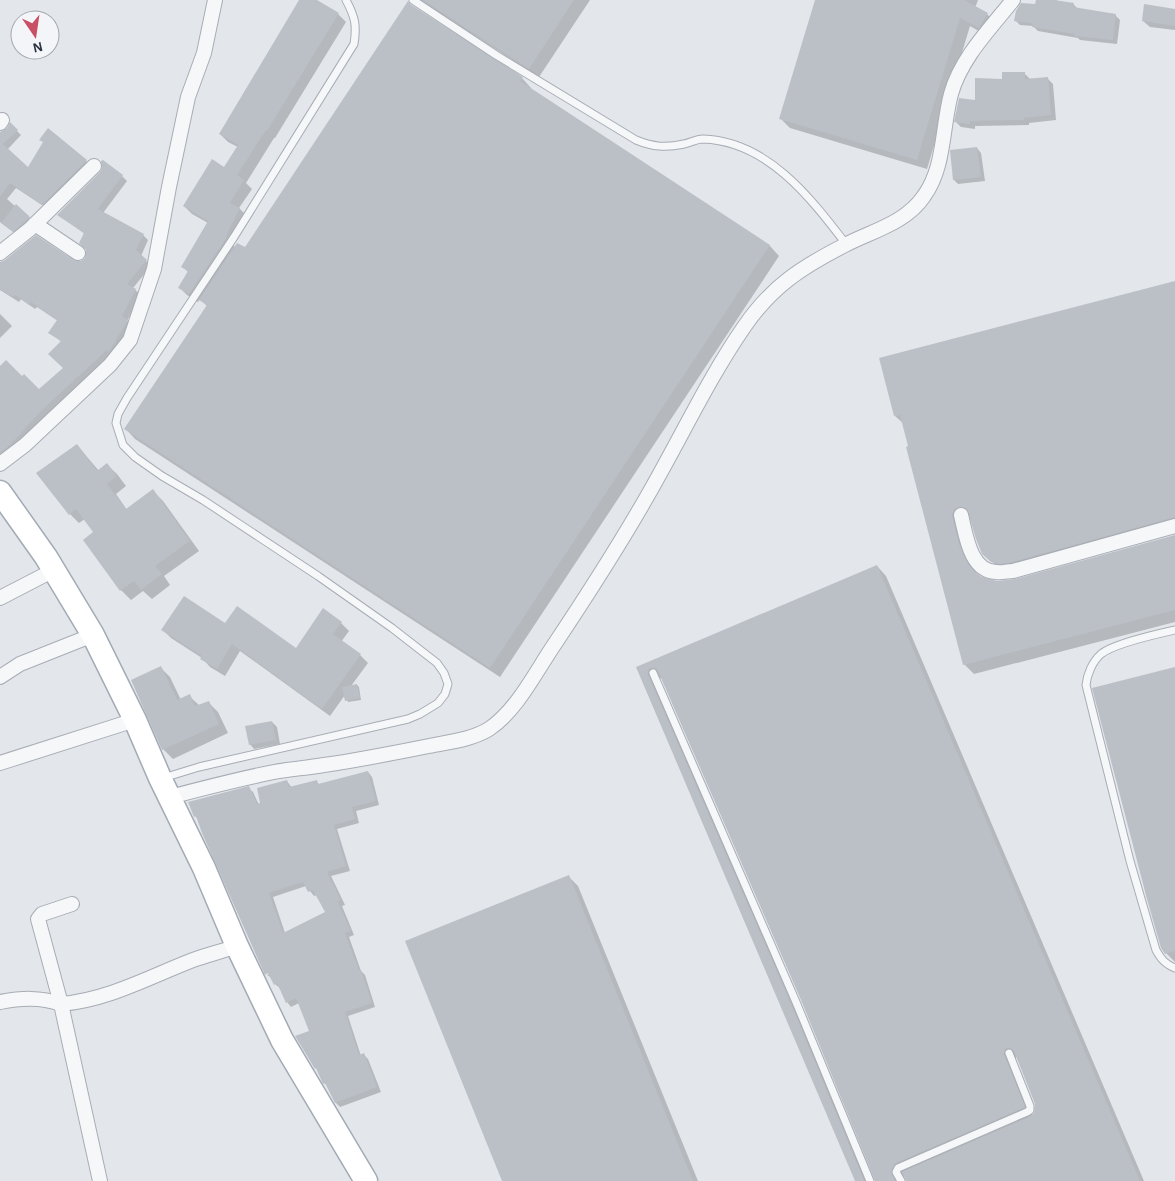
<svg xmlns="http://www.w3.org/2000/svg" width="1175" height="1181" viewBox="0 0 1175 1181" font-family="'Alegreya Sans',sans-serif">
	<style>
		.shadow { fill: #0003; fill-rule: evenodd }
		.building { fill: #bbc0c7; fill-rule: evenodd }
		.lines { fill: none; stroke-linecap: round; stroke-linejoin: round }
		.service-casing { stroke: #a8adb5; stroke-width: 9 }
		.minor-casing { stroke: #a8adb5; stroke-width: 16 }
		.primary-casing { stroke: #a3abb6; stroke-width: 25 }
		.service { stroke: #f6f7f9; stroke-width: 7 }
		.minor { stroke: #f6f7f9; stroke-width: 14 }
		.primary { stroke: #fff; stroke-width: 22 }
	</style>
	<rect width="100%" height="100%" fill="#e3e6eb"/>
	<g class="shadow">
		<polygon points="300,0 314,0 338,14 346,22 275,138 274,138 246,183 252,189 239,208 248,217 233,245 235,247 245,249 522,78 531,88 530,90 770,246 779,256 500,677 135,439 126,429 207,306 200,299 198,302 187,295 179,287 188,272 183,267 208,223 192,214 184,206 225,169 238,147 228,142 220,134"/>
		<polygon points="419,0 590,0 539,77"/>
		<polygon points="817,0 978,0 975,8 987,14 996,23 989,37 970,26 927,169 790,128 781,119"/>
		<polygon points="1037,0 1057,0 1056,2 1073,4 1078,9 1115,15 1120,20 1117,44 1080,40 1078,38 1038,31 1033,26 1020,25 1016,21 1036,6"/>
		<polygon points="1175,10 1175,30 1150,27 1143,21"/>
		<polygon points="1024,73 1030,79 1048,79 1053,84 1056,120 1029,123 1029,125 975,126 975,129 961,127 956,122 976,101 1003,80"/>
		<polygon points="10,124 21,135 7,150 28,169 44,143 48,130 92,166 48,209 16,188 7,199 34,223 19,236 0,222 0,133 5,132"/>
		<polygon points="977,148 981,153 985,181 958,184 954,180"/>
		<polygon points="122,176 127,181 103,213 143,235 148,240 141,256 151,266 133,288 141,295 127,321 132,326 115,356 0,462 0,368 22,378 39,391 65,368 62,342 50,333 58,321 37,307 35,309 21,299 19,302 0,290 0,262 83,262 88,254 85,234 59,215"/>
		<polygon points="1175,283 1175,529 1002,571 983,553 970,516 964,519 972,565 979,577 994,582 1015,581 1175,536 1175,622 974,674 964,664 904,424 895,416"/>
		<polygon points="0,314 12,326 0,338"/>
		<polygon points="77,445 99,471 107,465 117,474 126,486 116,494 127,510 153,491 163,501 199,551 164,576 170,585 152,599 143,591 131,600 121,590 85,540 95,533 85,519 79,523 70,514"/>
		<path d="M 877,566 L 886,576 L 1144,1181 L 907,1181 L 905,1174 L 901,1181 L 876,1181 L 802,999 L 662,677 L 658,680 L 869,1181 L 856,1181 L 637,668 ZM 1017,1056 L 1036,1104 L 1036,1114 L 1033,1116 L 1013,1065 Z"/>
		<polygon points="341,623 349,631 341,642 360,655 368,663 351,686 357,685 359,687 361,700 348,702 345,695 330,716 240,651 225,676 210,667 202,658 171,638 163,630 226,624 296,649"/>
		<polygon points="161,668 170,677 181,700 189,696 200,706 208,702 218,712 228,733 173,759 163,749"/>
		<polygon points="1175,668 1175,962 1166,953"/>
		<polygon points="272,722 277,727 280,744 254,749 250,744"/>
		<path d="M 368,772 L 372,777 L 379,805 L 356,811 L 359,823 L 337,829 L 350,871 L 331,876 L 345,905 L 342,906 L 354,935 L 349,937 L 361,971 L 365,975 L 375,1007 L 348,1016 L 361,1056 L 364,1055 L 368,1059 L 381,1092 L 340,1107 L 336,1103 L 329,1087 L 324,1083 L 320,1072 L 297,1037 L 310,1032 L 299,1003 L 291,1007 L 287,1002 L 280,988 L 275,984 L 272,978 L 267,975 L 274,972 L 199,820 L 195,816 L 248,788 L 253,792 L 259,805 L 287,781 L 292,788 L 317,782 L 320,785 ZM 306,886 L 314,896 L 317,895 L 327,913 L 285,933 L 273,897 Z"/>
		<polygon points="569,877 578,886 698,1181 503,1181"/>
	</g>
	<g class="building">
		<polygon points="299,0 317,0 339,13 267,131 266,130 237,175 244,180 230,203 240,208 226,236 227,237 189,294 178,288 188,271 181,267 208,221 183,206 212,159 224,167 238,145 219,134"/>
		<polygon points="423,0 574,0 529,69"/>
		<polygon points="815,0 964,0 988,13 979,28 960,18 917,160 779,119"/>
		<polygon points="1036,0 1054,0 1074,3 1073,7 1116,14 1113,40 1074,36 1074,34 1032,27 1032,23 1014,21 1016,11 1021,3 1035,4"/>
		<polygon points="408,1 410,4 523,77 520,81 770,245 490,668 124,429 207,305 199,300 237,243 245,247"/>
		<polygon points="1144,4 1175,9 1175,26 1142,21"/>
		<polygon points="1002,72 1025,72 1025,79 1048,77 1051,115 1024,118 1024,120 970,121 970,124 954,122 959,98 975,100 975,78 1002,79"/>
		<polygon points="10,122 18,130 3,144 28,167 43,142 39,140 48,128 87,160 42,205 10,183 0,197 0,132 7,128"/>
		<polygon points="977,147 981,177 953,180 950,150"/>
		<polygon points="103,160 123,175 98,209 144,234 136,250 147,260 127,284 136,289 122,316 128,320 109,352 107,350 42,410 10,445 0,453 0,366 6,360 22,376 24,374 39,389 63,368 48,354 61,341 48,333 57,320 31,302 29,305 15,295 13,297 0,289 0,262 5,260 36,235 74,260 81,261 85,258 86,250 79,243 84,233 57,215 100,172 102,168 101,161"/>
		<polygon points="16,204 30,217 13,232 1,223"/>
		<polygon points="1175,281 1175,517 1012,562 1000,564 991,562 982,554 976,539 967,509 959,507 953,512 952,516 959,544 968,564 974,571 982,577 997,581 1015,579 1175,535 1175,610 963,665 906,447 908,446 900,415 894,416 879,358"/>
		<polygon points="77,444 97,471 107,463 117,476 107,484 126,509 153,489 190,541 155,566 162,574 141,590 134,581 120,591 83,540 93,532 76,509 69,515 36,473"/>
		<polygon points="877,565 1140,1181 906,1181 902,1172 1029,1117 1034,1113 1035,1104 1014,1051 1009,1048 1005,1049 1004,1054 1025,1107 896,1163 891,1172 895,1181 875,1181 801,1000 658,671 656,668 651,668 648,670 648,675 791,1004 864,1181 855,1181 636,667"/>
		<polygon points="184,596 225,623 237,606 296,648 323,608 342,622 333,634 361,654 322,709 232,644 217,669 200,659 202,656 161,630"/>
		<polygon points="161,666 177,700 190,694 195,706 209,701 219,724 162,750 131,680"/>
		<polygon points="1175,667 1175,951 1165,954 1161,948 1147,899 1092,688"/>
		<polygon points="357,684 360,698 345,701 342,687"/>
		<polygon points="272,721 276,740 249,745 245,726"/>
		<path d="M 368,771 L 376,801 L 352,807 L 355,819 L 334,825 L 346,866 L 327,872 L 341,900 L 338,902 L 351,931 L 345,933 L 359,970 L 361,970 L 372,1003 L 345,1012 L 359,1055 L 364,1053 L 377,1087 L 335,1103 L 325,1083 L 323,1084 L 316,1068 L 315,1069 L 295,1036 L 309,1031 L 296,998 L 286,1003 L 277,983 L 274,985 L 268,973 L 265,975 L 202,833 L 196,816 L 194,817 L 188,802 L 249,786 L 257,804 L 260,803 L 257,788 L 287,780 L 289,787 L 317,780 L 318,784 ZM 303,882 L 308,892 L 313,890 L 325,912 L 283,933 L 269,893 Z"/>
		<polygon points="569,875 693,1181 502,1181 405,941"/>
	</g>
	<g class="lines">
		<g class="service-casing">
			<g id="service">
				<path d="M 413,0 L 496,55 L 636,140 C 653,147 666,148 684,144 C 690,143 696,139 703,139 C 767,141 810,197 846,244"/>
				<path d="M 1175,630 C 1157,634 1115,643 1101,654 C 1092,662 1087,675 1086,685 L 1130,861 L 1156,950 C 1161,959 1165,964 1175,968"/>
				<polyline points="653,673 796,1002 870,1181"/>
				<path d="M 163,778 L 199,767 L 408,719 L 420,714 L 438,703 L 445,694 L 448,684 L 444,673 L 437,663 L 392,628 L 318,576 L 203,500 L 162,476 L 135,457 L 123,445 L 116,423 L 118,414 L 127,398 L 234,237 L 354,44 C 357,25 355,17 346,0"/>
				<polyline points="901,1181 896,1172 898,1168 1027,1112 1030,1110 1030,1106 1009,1053"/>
			</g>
		</g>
		<g class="minor-casing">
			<g id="minor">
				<polyline points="0,123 2,120"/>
				<polyline points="35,224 78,253"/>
				<polyline points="0,253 30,229 94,166"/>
				<polyline points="0,464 25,445 110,365 130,340 154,269 169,187 188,97 204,53 215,0"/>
				<path d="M 961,515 C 966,535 970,571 996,572 C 1002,573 1007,571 1013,571 L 1175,526"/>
				<polyline points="0,598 54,570"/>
				<polyline points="0,677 20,664 93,635"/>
				<polyline points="0,763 135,720"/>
				<path d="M 170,797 C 204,788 239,779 274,772 C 290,769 307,768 324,765 C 359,760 394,753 429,746 C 448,742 471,740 489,729 C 517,710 535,673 554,645 C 592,588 630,529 663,468 C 689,421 713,372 744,327 C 772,286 802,267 845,245 C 872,231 906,223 924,196 C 945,167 942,127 951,94 C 961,58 990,29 1013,0"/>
				<path d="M 0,1002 C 21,998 40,997 61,1004"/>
				<polyline points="61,1004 38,919 42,914 72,904"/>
				<path d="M 100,1181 L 61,1004 C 108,1000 149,977 193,960 C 207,955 223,951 237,946"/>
			</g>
		</g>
		<g class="primary-casing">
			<polyline id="primary" points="0,492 46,557 93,635 135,720 160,778 204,868 237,946 282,1040 366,1181"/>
		</g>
		<use href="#service" class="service"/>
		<use href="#minor" class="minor"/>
		<use href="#primary" class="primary"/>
	</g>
	<g transform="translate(35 35) rotate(167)"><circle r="24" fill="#f3f5f8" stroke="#a3a8af"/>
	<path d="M0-4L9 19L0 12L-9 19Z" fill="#c94f64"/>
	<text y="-8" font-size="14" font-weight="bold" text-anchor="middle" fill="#2c3442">N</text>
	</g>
</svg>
